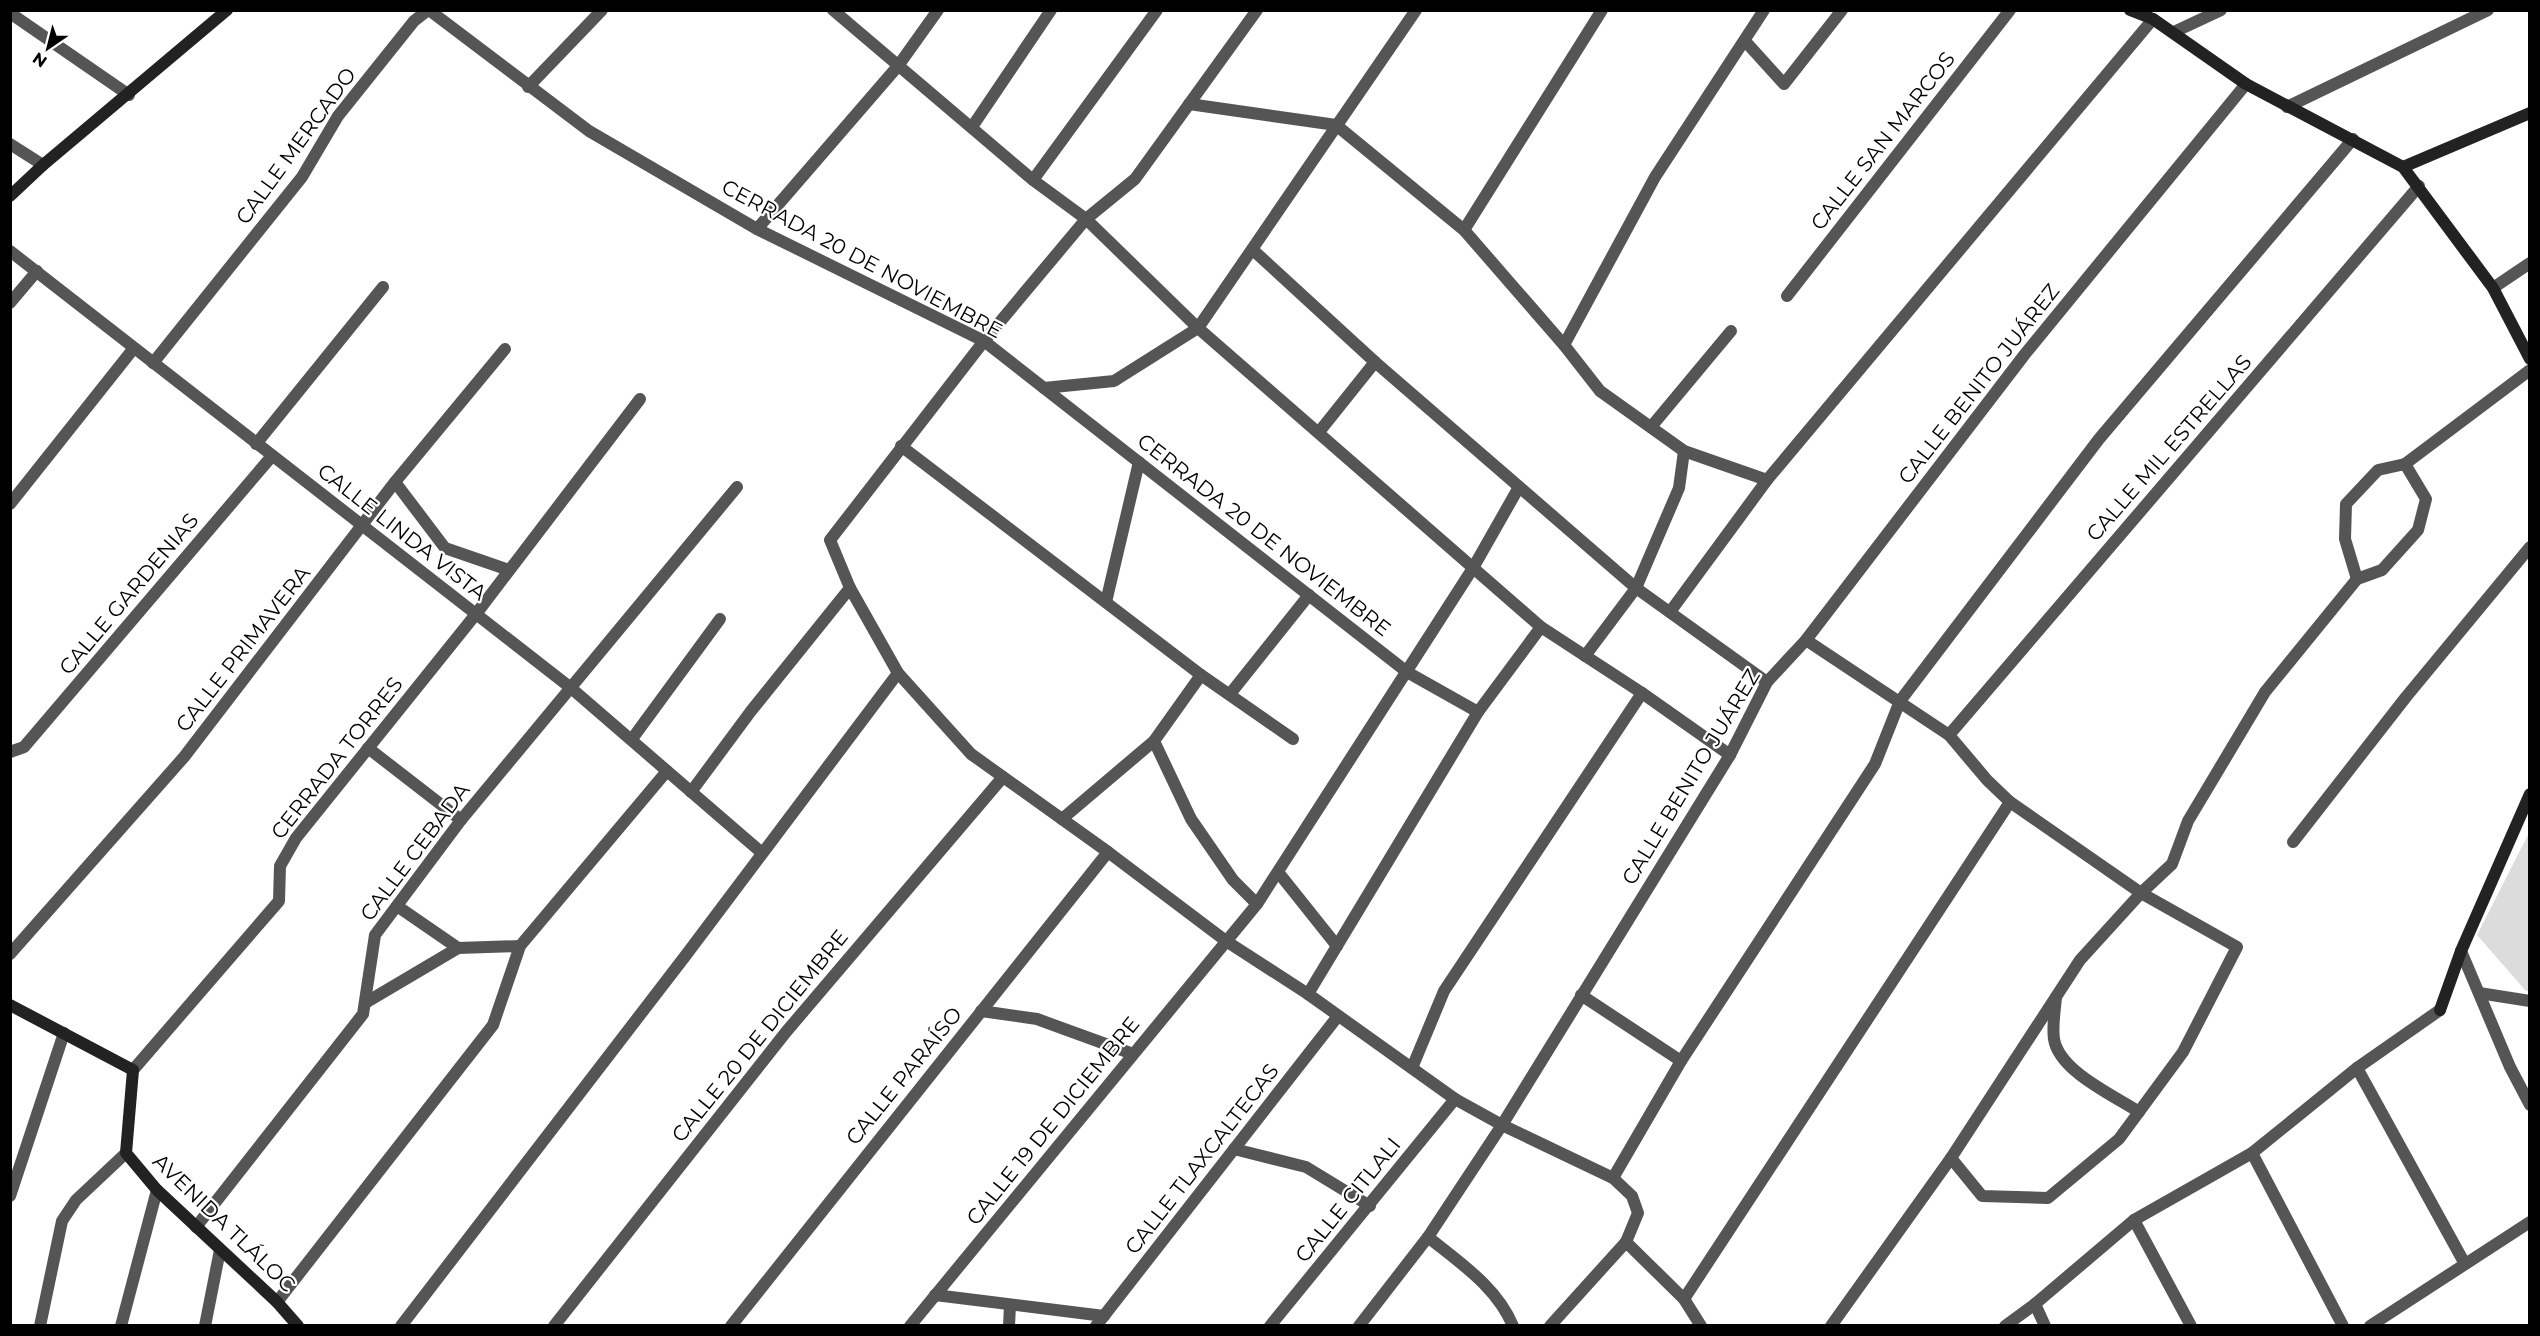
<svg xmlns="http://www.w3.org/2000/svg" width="2540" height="1336" viewBox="0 0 2540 1336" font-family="Montserrat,sans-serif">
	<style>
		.green { fill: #dcdcdc }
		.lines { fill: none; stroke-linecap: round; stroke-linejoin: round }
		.minor { stroke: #555; stroke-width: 12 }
		.tertiary { stroke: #555; stroke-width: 12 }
		.secondary { stroke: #222; stroke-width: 12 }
		.labels { text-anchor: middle; stroke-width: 4.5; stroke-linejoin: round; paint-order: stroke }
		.street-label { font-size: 21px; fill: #000; stroke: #fff }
	</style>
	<rect width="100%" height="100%" fill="#fff"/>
	<polygon class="green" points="2529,833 2530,991 2526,991 2477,935"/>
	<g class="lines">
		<g class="minor">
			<polyline points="429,10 589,131 757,229 984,341 1407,672 1478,712"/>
			<polyline points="833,10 1033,180 1086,219 1198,328 1541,627 1642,693 1730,755"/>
			<polyline points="1257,10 1135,179 1086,219 984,341 830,540 850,588 898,673 971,754 1108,852 1226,941 1308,994 1455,1099 1502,1125 1428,1237 1359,1326"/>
			<polyline points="10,13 129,95"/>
			<polyline points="2174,32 2221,10"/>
			<polyline points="1745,41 1784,84 1842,10"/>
			<polyline points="528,87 602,10"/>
			<polyline points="1189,104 1336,125 1464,230 1564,345 1600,391 1684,451 1767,480"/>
			<polyline points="2287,107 2488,10"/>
			<polyline points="972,127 1051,10"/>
			<polyline points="10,144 43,165"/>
			<polyline points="1033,180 1157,10"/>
			<polyline points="757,229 898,66 938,10"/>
			<polyline points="1464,230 1602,10"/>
			<polyline points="1253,250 1375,362 1636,588 1767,682"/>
			<polyline points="10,251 571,688 762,853"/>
			<polyline points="2493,288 2530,263"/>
			<polyline points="1787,296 2010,10"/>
			<polyline points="10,303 37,271"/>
			<polyline points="1564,345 1655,177 1764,10"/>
			<polyline points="153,363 302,177 338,116 414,21 428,10"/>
			<polyline points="1044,388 1114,381 1198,328 1416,10"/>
			<polyline points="1651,427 1731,331"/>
			<polyline points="1319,432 1375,362"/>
			<polyline points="256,444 383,287"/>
			<polyline points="901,446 1201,675 1293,739"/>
			<polyline points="395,482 445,548 509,570"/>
			<polyline points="10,504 134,348"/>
			<polyline points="2357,579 2345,539 2346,504 2378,470 2405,464"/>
			<polyline points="1106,602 1139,462"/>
			<polyline points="1670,612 1767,480 2153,19"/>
			<polyline points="1806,640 1949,735 1987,780 2010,802 2141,893 2237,947 2183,1052 2119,1139 2048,1198 1982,1196 1951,1158"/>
			<polyline points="1585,656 1636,588 1679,488 1684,451"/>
			<polyline points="1230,694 1309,595"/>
			<polyline points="1949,735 2419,186"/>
			<polyline points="632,739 720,619"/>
			<polyline points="1154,741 1191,819 1233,880 1257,904"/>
			<polyline points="368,748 461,820"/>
			<polyline points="10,752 24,747 272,456"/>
			<polyline points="691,792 751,711 850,588"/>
			<polyline points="1062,819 1154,741 1201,675"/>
			<polyline points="2293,842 2406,697 2530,547"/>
			<polyline points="1278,872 1337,946"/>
			<polyline points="397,906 458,948"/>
			<polyline points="2461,951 2510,1067 2530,1105"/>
			<polyline points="10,954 184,757 395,482 505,349"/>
			<polyline points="2479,993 2530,1001"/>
			<polyline points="1308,994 1478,712 1541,627"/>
			<polyline points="1581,995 1681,1061"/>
			<path d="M 2056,997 C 2055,1010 2052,1026 2054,1039 C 2059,1071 2113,1095 2139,1112"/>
			<polyline points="365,1003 458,948 520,946"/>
			<polyline points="981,1011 1037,1019 1133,1054"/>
			<polyline points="1412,1068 1444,991 1642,693"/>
			<polyline points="2357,1068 2465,1264"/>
			<polyline points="133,1070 279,901 280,866 296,838 476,614 640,399"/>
			<polyline points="1234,1149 1306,1167 1370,1206"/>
			<polyline points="1613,1178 1681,1061 1875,764 1900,701 2099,439 2353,139"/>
			<polyline points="10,1196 64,1033"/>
			<polyline points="2134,1220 2191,1326"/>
			<polyline points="196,1227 363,1014 375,935 461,820 737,487"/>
			<path d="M 1428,1237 C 1460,1263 1497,1287 1513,1326"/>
			<polyline points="935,1295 1104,1316"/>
			<polyline points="1684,1299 2010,802"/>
			<polyline points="277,1302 493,1025 520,946 667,771"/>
			<polyline points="2035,1304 2045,1326"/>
			<polyline points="40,1326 62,1221 76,1200 126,1153"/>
			<polyline points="121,1326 157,1190"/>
			<polyline points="205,1326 220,1250"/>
			<polyline points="401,1326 686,955 898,673"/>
			<polyline points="554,1326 786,1032 1003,777"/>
			<polyline points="731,1326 1108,852"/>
			<polyline points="910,1326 1257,904 1473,568 1519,487"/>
			<polyline points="1009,1326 1010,1305"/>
			<polyline points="1096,1326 1338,1016"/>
			<polyline points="1270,1326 1455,1099"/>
			<polyline points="1550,1326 1626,1242"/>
			<polyline points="1701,1326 1684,1299 1626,1242 1638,1213 1632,1196 1613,1178 1502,1125 1730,755 1767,682 1806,640 2025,354 2246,84"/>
			<polyline points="1831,1326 1951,1158 2080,960 2141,893 2172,864 2188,821 2265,692 2357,579 2382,570 2418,530 2426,499 2405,464 2530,370"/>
			<polyline points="2005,1326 2035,1304 2134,1220 2252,1153"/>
			<polyline points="2370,1326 2530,1222"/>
		</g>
		<polyline class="tertiary" points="2343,1326 2252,1153 2357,1068 2440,1010"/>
		<g class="secondary">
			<polyline points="2130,10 2153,19 2246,84 2403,167 2493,288 2530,359"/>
			<polyline points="2403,167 2530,113"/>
			<polyline points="10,196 43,165 227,10"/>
			<polyline points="10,1005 133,1070 126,1153 157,1190 277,1302 298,1326"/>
			<polyline points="2440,1010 2461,951 2530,794"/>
		</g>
	</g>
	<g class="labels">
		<g class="street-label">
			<text transform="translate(1883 141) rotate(-52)" y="7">CALLE SAN MARCOS</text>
			<text transform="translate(296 146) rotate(-54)" y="7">CALLE MERCADO</text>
			<text transform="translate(862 259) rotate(28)" y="7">CERRADA 20 DE NOVIEMBRE</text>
			<text transform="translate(1979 384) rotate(-52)" y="7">CALLE BENITO JUÁREZ</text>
			<text transform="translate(2169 448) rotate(-49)" y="7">CALLE MIL ESTRELLAS</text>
			<text transform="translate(402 532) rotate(38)" y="7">CALLE LINDA VISTA</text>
			<text transform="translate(1264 535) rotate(38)" y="7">CERRADA 20 DE NOVIEMBRE</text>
			<text transform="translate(129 594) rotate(-50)" y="7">CALLE GARDENIAS</text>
			<text transform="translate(243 649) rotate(-52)" y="7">CALLE PRIMAVERA</text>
			<text transform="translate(337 758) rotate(-52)" y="7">CERRADA TORRES</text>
			<text transform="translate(1691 777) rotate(-59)" y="7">CALLE BENITO JUÁREZ</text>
			<text transform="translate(415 852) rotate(-53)" y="7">CALLE CEBADA</text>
			<text transform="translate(760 1036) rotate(-51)" y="7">CALLE 20 DE DICIEMBRE</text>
			<text transform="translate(904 1076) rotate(-51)" y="7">CALLE PARAÍSO</text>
			<text transform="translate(1053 1121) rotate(-51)" y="7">CALLE 19 DE DICIEMBRE</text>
			<text transform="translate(1202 1159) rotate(-52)" y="7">CALLE TLAXCALTECAS</text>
			<text transform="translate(1348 1200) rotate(-51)" y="7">CALLE CITLALI</text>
			<text transform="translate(224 1223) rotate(44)" y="7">AVENIDA TLÁLOC</text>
		</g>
	</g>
	<rect width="2540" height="1336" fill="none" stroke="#000000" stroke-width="24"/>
	<g transform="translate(48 48) rotate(215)" stroke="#ffffff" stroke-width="4.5" paint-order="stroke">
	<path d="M0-4.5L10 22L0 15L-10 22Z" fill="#000000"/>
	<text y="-9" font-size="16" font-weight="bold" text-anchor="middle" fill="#000000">N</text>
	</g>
</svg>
